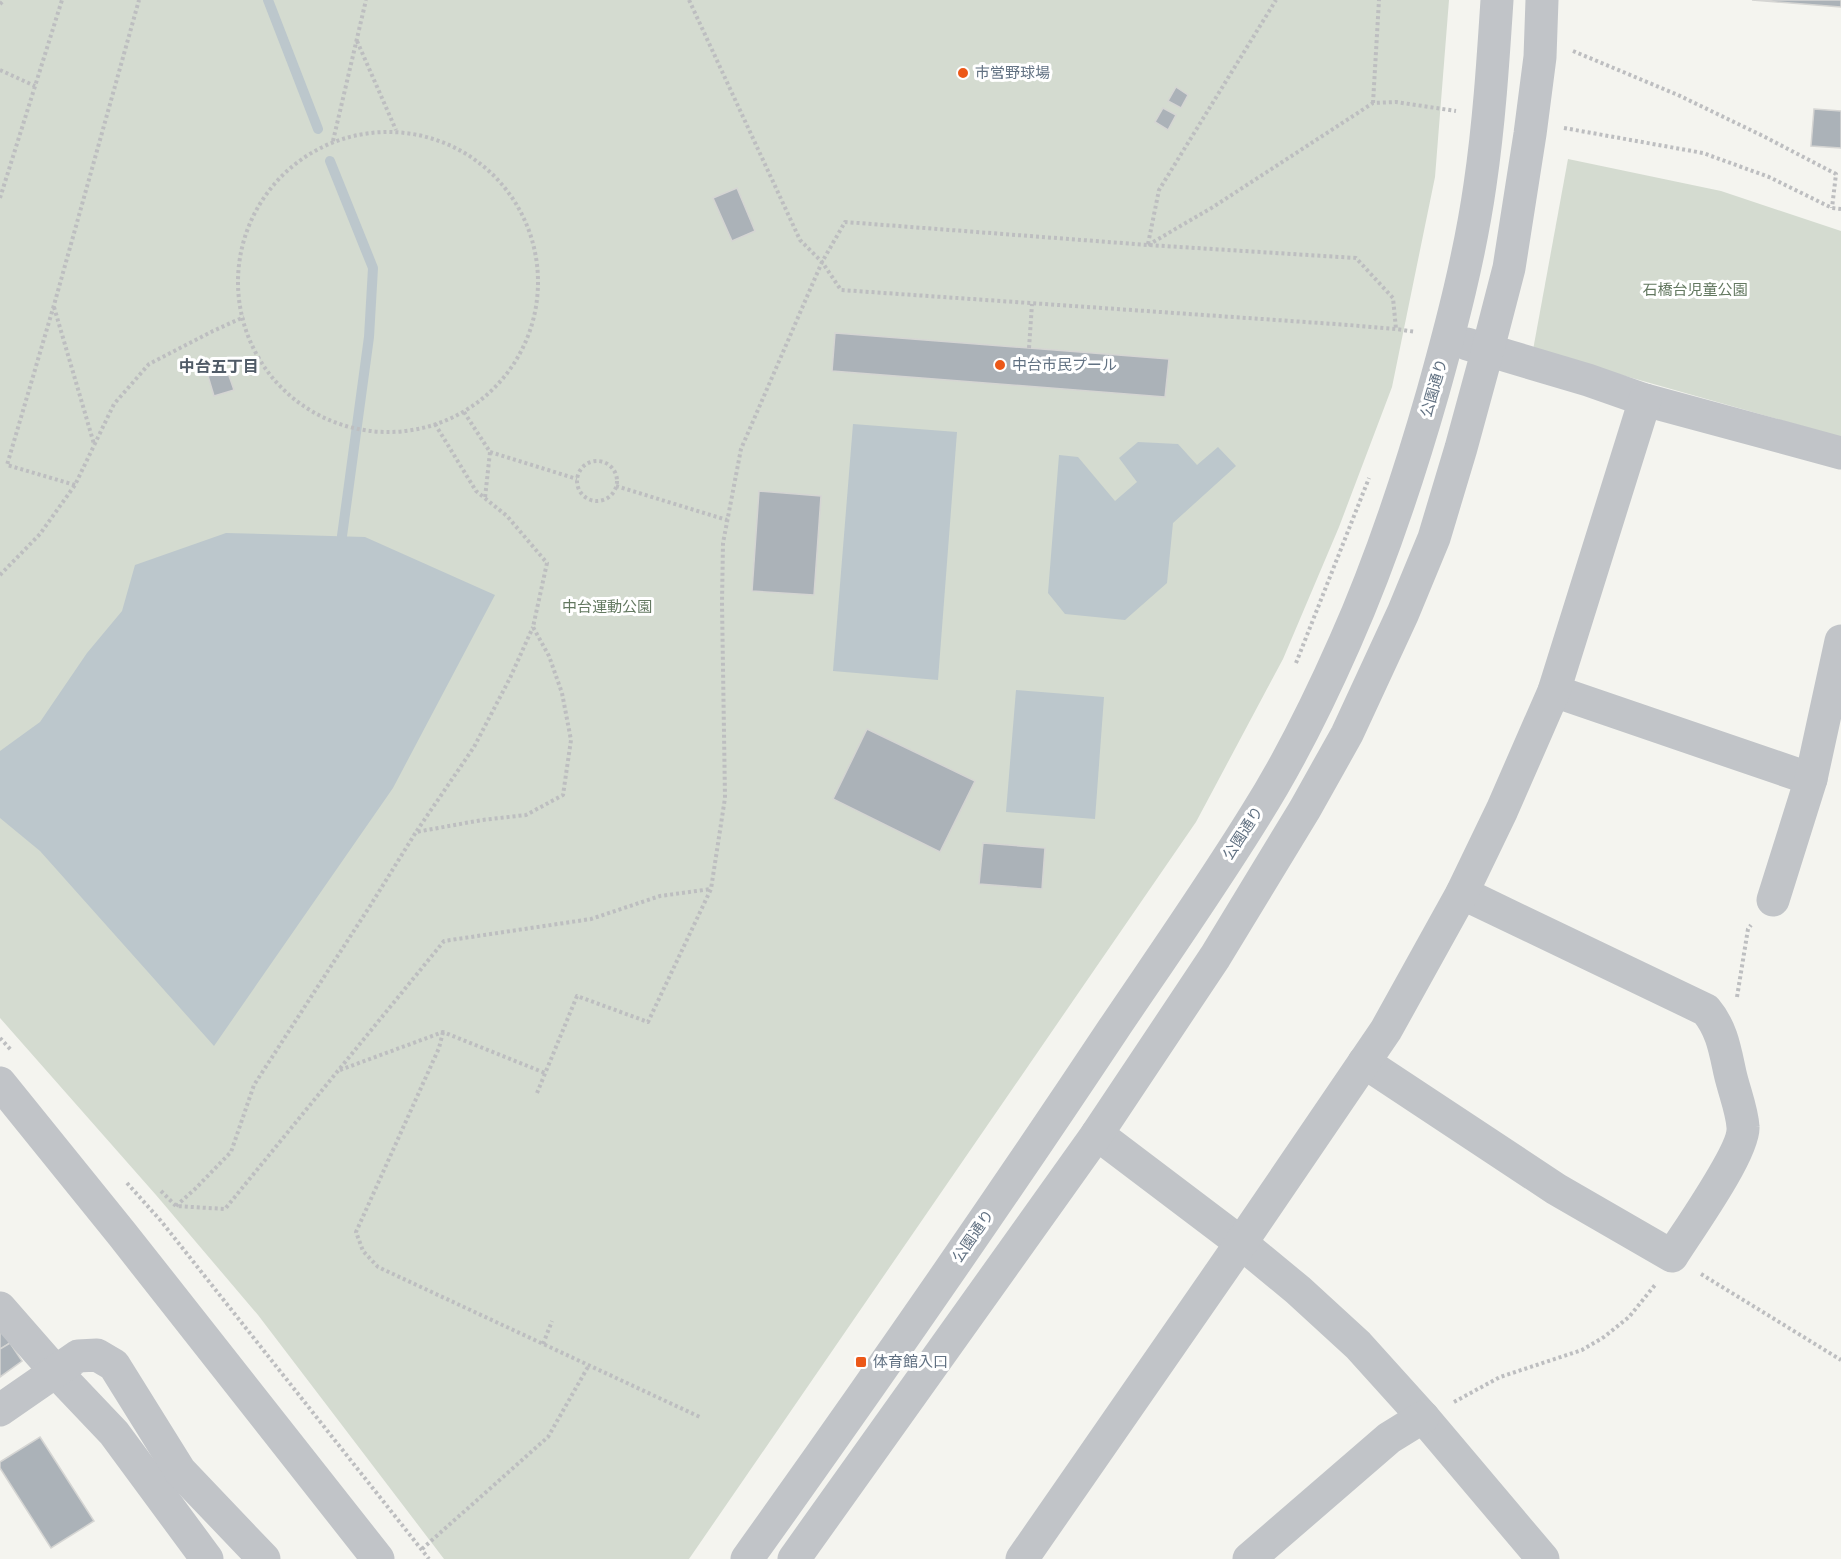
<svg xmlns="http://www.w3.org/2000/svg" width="1841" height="1559" viewBox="0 0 1841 1559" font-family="Poppins,'Noto Sans JP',sans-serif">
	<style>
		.green { fill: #d4dbd0 }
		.water { fill: #bcc7cc }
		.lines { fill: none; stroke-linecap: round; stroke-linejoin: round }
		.stream { stroke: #bcc7cc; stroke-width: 10 }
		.building { fill: #abb2b8; stroke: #d5d5d3; stroke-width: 1.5 }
		.path { stroke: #bdbec0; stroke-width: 4; stroke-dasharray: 3 3; stroke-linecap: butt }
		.minor { stroke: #c1c4c8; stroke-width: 33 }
		.poi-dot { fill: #ec5818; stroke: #fff; stroke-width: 2 }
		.labels { text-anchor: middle; stroke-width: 6; stroke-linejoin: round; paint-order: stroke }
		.poi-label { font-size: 15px; fill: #617182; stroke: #fff; text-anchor: start }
		.park-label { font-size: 15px; fill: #647961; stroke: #fff }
		.street-label { font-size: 15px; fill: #617182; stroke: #fff }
		.neighbourhood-label { font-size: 16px; font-weight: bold; fill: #505b67; stroke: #fff }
	</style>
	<rect width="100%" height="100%" fill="#f4f4ef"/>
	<g class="green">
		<polygon points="0,0 1449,0 1435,177 1392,387 1339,527 1283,659 1196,822 689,1559 444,1559 258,1315 156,1195 0,1018"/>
		<polygon points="1568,159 1721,191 1841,231 1841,437 1533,350"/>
	</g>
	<g class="water">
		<polygon points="853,424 957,432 938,680 833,671"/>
		<polygon points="1138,442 1178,444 1197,465 1218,447 1236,466 1173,523 1167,583 1125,620 1065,614 1048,593 1059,455 1078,457 1115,501 1137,482 1119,458"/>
		<polygon points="226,533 365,537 495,595 393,788 214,1046 40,851 0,818 0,751 40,722 87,653 122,611 135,565"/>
		<polygon points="1016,690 1104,697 1095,819 1006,812"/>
	</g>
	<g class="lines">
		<g class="stream">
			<polyline points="268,0 318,129"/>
			<polyline points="330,161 373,268 369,337 342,536"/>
		</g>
	</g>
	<g class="building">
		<polygon points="1752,0 1841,0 1841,7"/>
		<polygon points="1176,87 1188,95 1181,108 1168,101"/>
		<polygon points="1163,108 1176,115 1168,130 1155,122"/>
		<polygon points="1814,109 1841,111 1841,148 1811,146"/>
		<polygon points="737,188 755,231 732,241 713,198"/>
		<polygon points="835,333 1169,359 1165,397 832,371"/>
		<polygon points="227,370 234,390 214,396 208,376"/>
		<polygon points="759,491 821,496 814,595 752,591"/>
		<polygon points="867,729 975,781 940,852 833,799"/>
		<polygon points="983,843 1045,848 1042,889 979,884"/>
		<polygon points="0,1329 10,1343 0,1349"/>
		<polygon points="10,1343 22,1361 0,1377 0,1349"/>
		<polygon points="40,1437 94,1521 51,1548 0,1468 0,1462"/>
	</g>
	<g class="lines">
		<g class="path">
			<polyline points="689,0 800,240 822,262 841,290 1349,325 1396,329 1416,332"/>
			<polyline points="0,4 4,0"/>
			<polyline points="357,41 396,130"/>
			<polyline points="1573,51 1678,95 1763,136 1836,174 1832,208"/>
			<polyline points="0,70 35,86"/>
			<polyline points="1373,103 1379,0"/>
			<polyline points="1564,128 1703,153 1769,177 1832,208 1841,209"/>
			<circle cx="388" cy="282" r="150"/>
			<polyline points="333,141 366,0"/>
			<polyline points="0,198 62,0"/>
			<polyline points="1148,244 1159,190 1276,0"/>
			<polyline points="1148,245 1213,207 1373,103 1396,102 1456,111"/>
			<polyline points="54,307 94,444"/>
			<polyline points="1029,348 1032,304"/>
			<polyline points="464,412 490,452 485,498"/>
			<polyline points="435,424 476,491 507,516 547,563 533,627 549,656 562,693 571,740 563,795 526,815 482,820 416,832 474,747 510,678 533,627"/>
			<polyline points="490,452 577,479"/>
			<circle cx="597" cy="481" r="20"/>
			<polyline points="75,485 7,465 54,305 139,0"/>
			<polyline points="616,486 727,520"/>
			<polyline points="0,575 40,534 75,485 114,404 149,364 213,331 244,317"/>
			<polyline points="1296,663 1369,478"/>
			<polyline points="1737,997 1748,929 1751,925"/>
			<polyline points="443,1032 439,1048 356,1232 363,1251 378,1267 702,1418"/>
			<polyline points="0,1038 12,1051"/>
			<polyline points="340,1070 443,1032 545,1073"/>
			<polyline points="537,1093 577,996 648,1022 711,889 725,798 722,603 723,543 741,449 822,262 845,222 1148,245 1356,258 1393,298 1396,329"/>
			<polyline points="127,1183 161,1221 429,1559"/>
			<polyline points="161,1191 176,1206 225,1209 444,941 591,919 660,896 711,889"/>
			<polyline points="176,1206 195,1189 231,1152 254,1085 370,906 416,832"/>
			<polyline points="1701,1274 1841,1360"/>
			<polyline points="543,1344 552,1321"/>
			<polyline points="1454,1402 1500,1377 1582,1350 1604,1337 1629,1317 1655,1285"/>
			<polyline points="422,1549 548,1437 589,1365"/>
		</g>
		<g class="minor">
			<polyline points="1467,344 1588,380 1645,400 1841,453"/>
			<polyline points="1554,691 1811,779"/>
			<polyline points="1773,900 1811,779 1841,641"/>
			<path d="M 1364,1062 L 1556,1189 L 1672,1256 C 1687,1232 1745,1151 1743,1127 C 1742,1110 1734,1091 1730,1073 C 1725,1050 1722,1029 1706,1010 L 1462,893"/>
			<polyline points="0,1083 122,1234 378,1559"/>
			<polyline points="1097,1134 1241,1243 1298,1290 1358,1345 1423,1417 1543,1559"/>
			<polyline points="0,1308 56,1372 114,1433 207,1559"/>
			<polyline points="0,1410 78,1356 97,1355 114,1365 180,1471 264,1559"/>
			<path d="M 747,1559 C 872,1384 995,1207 1114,1028 C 1162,957 1211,887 1256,814 C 1290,760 1319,701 1345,642 C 1381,561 1409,476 1433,392 C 1452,324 1470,255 1480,185 C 1489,124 1493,62 1497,0"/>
			<polyline points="794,1559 1097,1134 1215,957 1305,809 1347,734 1403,613 1434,538 1461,448 1488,349 1509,268 1530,134 1540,57 1542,0"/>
			<polyline points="1022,1559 1241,1243 1386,1030 1462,893 1502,810 1554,691 1645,400"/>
			<polyline points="1249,1559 1389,1438 1423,1417"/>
		</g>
	</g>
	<g class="poi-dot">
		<circle cx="963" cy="73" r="6"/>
		<circle cx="1000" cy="365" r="6"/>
		<rect x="855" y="1356" width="12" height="12" rx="3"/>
	</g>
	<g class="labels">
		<g class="poi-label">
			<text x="975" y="78">市営野球場</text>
			<text x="1012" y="370">中台市民プール</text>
			<text x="873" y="1367">体育館入口</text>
		</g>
		<g class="park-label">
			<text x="1695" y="295">石橋台児童公園</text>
			<text x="607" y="612">中台運動公園</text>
		</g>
		<g class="street-label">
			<text transform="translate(1434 388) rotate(-74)" y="5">公園通り</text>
			<text transform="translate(1243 833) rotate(-57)" y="5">公園通り</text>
			<text transform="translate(973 1236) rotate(-55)" y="5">公園通り</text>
		</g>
		<g class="neighbourhood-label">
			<text x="219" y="372">中台五丁目</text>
		</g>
	</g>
</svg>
